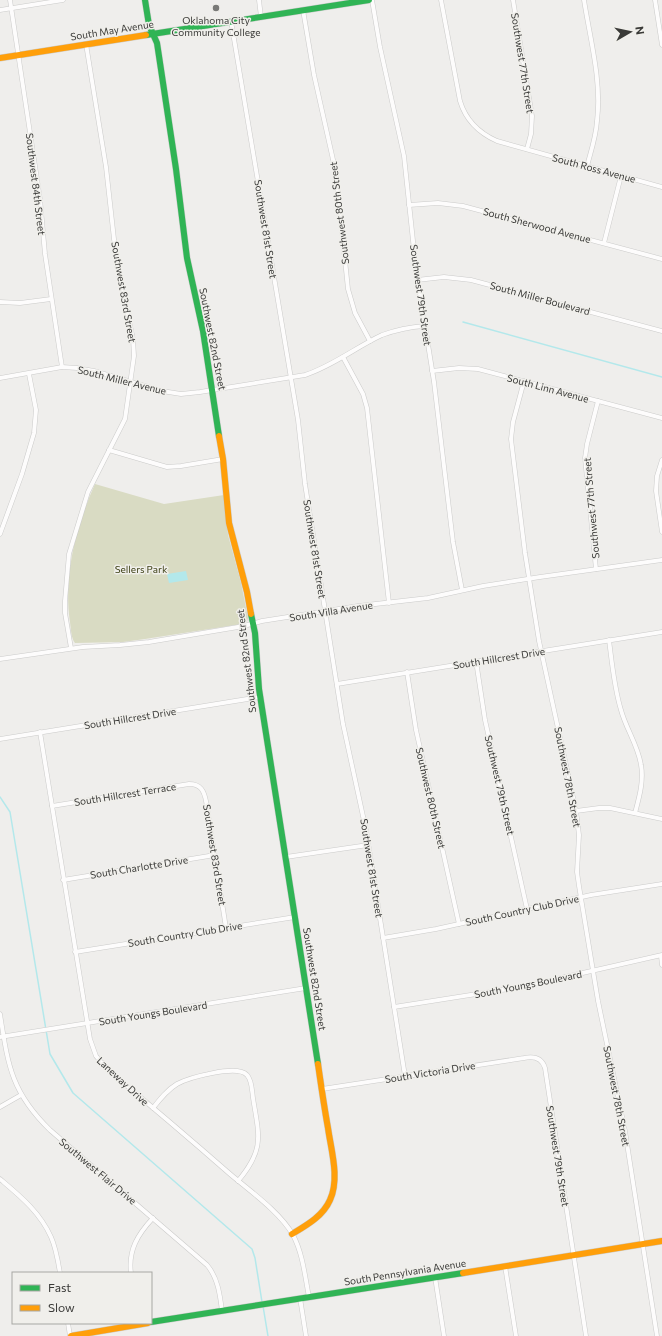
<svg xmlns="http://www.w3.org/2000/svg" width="662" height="1336" viewBox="0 0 662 1336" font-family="Commissioner,sans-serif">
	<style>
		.green { fill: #d9dbc3 }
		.water { fill: #b3e8eb }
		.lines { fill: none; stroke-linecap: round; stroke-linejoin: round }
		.stream { stroke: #b3e8eb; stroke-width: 1.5 }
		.street-casing { stroke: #cbcbca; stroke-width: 5 }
		.fast-casing { stroke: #cbcbca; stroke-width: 7 }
		.slow-casing { stroke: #cbcbca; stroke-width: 7 }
		.street { stroke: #fdfcfc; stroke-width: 4 }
		.fast { stroke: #30b455; stroke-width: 6 }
		.slow { stroke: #ff9f0a; stroke-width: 6 }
		.poi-dot { fill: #797977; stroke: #f0efeb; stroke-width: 1.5 }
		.labels { text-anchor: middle; stroke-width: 3; stroke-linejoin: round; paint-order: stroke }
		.poi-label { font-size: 10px; fill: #3a3a38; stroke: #f0efeb }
		.street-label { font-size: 10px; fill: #3a3a38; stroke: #f0efeb }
		.park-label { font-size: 10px; fill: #3d4015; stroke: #f0efeb }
	</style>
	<rect width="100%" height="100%" fill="#efeeec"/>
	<path class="green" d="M 95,484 L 164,504 L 224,495 L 228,535 L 241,583 L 248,618 L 247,622 L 242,624 L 145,639 L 123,642 L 75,643 C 71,638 71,629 70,622 C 63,576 76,526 95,484 Z"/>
	<polygon class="water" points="186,571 188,580 169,583 167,574"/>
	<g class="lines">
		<g class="stream">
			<polyline points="463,322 662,377"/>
			<polyline points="0,797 10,812 50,1054 73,1093 252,1249 255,1258 262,1302"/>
			<polyline points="263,1306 268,1336"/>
		</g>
		<g class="street-casing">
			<g id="street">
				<polyline points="10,0 40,199 45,254 62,367"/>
				<polyline points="259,0 261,17"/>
				<polyline points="372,0 380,47 404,156 416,269 434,382 453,542 462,590"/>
				<path d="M 441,0 L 460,101 C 466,121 479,133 497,141 L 662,187"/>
				<polyline points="513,0 532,116 531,134 527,149"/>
				<path d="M 584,0 C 590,39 602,81 597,121 C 596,137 591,151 587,166"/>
				<polyline points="655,0 662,45"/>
				<polyline points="0,10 63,0"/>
				<polyline points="303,10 314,75 336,173 348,289 355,313 370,341"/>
				<polyline points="231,21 298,420 305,484 343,724 366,830 405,1076"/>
				<polyline points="409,205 438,203 463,206 662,259"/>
				<polyline points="604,243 621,176"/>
				<polyline points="417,280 444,277 471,280 662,331"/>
				<polyline points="0,302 20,303 51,299"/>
				<polyline points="343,357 363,394 367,408 389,603"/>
				<polyline points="432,371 459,368 478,369 662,418"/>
				<path d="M 0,378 L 62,367 L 77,368 L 94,371 L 162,391 L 181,394 L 200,392 L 305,375 C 333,366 356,347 382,335 C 396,330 410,327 424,326"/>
				<polyline points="524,381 513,422 511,439 525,553 539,641 576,811 579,835 577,872 579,886 598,1001 625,1131 657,1336"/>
				<polyline points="109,450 167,467 181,466 223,459"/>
				<polyline points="662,460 657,476 656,491 662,532"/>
				<polyline points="0,534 22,474 34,433 36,410 29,374"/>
				<polyline points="596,569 585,458 587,444 598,401"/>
				<path d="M 609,640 C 612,663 614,687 621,710 C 626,729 638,745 641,765 C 644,781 639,798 635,813"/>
				<polyline points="71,648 65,613 65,601 69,554 88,492 125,419 134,356 133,339 117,266 106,167 86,44"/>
				<polyline points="0,659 83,647 120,645 149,642 244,626 262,621 358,606 428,598 483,586 540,577 662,560"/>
				<polyline points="476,661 485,720 527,909"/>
				<polyline points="407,672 416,730 459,924"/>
				<polyline points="337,684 662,632"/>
				<path d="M 40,732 L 90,1039 L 96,1056 L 109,1071 C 150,1105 190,1139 230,1174 C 250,1191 280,1212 293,1235 C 303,1254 305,1277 309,1297"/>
				<polyline points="0,739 260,697"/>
				<path d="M 52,806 L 189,784 C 201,784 204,791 206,801 L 226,928"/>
				<polyline points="576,811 599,808 610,808 662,819"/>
				<polyline points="286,857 368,845"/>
				<polyline points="63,880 215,855"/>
				<polyline points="383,938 436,929 591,895 662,884"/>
				<polyline points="75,952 295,917"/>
				<polyline points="661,956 662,965"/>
				<polyline points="394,1007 521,987 662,955"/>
				<path d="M 0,1014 C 8,1065 11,1092 50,1130 L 207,1265 C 218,1278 220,1295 222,1311"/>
				<polyline points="0,1037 306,988"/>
				<path d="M 322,1089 L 524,1058 C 534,1056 542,1058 545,1068 L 586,1336"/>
				<polyline points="0,1107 21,1095"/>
				<path d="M 153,1108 C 160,1099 167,1090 177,1084 C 188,1078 237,1064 247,1075 C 252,1080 252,1091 253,1098 C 259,1136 265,1149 238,1181"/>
				<path d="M 0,1179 C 20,1196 40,1212 51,1237 C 56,1248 58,1261 60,1273"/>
				<polyline points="505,1266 516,1336"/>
				<path d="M 131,1273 C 128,1250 138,1234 153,1218"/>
				<polyline points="435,1277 444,1336"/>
				<polyline points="300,1298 306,1336"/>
				<polyline points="68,1323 70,1336"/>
			</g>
		</g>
		<g class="fast-casing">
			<g id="fast">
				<polyline points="145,0 149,25 157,43 176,169 187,258 203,331 219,436"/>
				<polyline points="146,35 369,0"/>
				<polyline points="251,614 255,633 259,689 318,1064"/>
				<polyline points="151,1322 463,1273"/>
			</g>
		</g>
		<g class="slow-casing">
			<g id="slow">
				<polyline points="0,58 146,35"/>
				<polyline points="219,436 223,459 229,523 247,592 251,614"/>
				<path d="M 292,1234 C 307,1225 323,1216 330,1200 C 340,1178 331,1150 328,1128 C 324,1106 321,1085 318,1064"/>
				<polyline points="463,1273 662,1241"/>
				<polyline points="71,1336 148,1323"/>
			</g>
		</g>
		<use href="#street" class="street"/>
		<use href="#fast" class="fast"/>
		<use href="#slow" class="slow"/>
	</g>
	<circle class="poi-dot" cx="216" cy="8" r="4"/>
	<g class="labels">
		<g class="poi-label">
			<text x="216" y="24">Oklahoma City<tspan x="216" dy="12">Community College</tspan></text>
		</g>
		<g class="street-label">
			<text transform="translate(112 30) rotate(-9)" y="4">South May Avenue</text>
			<text transform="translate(523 63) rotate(81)" y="4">Southwest 77th Street</text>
			<text transform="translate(594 168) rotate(15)" y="4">South Ross Avenue</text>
			<text transform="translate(36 184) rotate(83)" y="4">Southwest 84th Street</text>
			<text transform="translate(339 213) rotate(-97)" y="4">Southwest 80th Street</text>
			<text transform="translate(537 225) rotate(15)" y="4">South Sherwood Avenue</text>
			<text transform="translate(266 229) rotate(81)" y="4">Southwest 81st Street</text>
			<text transform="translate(124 292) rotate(80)" y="4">Southwest 83rd Street</text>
			<text transform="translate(421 295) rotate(82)" y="4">Southwest 79th Street</text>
			<text transform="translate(540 298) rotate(15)" y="4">South Miller Boulevard</text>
			<text transform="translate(213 339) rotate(79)" y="4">Southwest 82nd Street</text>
			<text transform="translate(122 380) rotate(14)" y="4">South Miller Avenue</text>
			<text transform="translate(548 388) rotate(15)" y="4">South Linn Avenue</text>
			<text transform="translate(591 508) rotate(-95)" y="4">Southwest 77th Street</text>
			<text transform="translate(315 549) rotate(81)" y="4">Southwest 81st Street</text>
			<text transform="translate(331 611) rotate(-9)" y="4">South Villa Avenue</text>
			<text transform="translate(499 658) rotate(-9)" y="4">South Hillcrest Drive</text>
			<text transform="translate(246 661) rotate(-97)" y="4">Southwest 82nd Street</text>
			<text transform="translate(130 718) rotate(-9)" y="4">South Hillcrest Drive</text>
			<text transform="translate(568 777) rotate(79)" y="4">Southwest 78th Street</text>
			<text transform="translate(500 785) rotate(77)" y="4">Southwest 79th Street</text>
			<text transform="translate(125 794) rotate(-9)" y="4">South Hillcrest Terrace</text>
			<text transform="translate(431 798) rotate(77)" y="4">Southwest 80th Street</text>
			<text transform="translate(215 855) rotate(81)" y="4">Southwest 83rd Street</text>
			<text transform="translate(139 867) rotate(-9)" y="4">South Charlotte Drive</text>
			<text transform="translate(372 868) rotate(81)" y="4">Southwest 81st Street</text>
			<text transform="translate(522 910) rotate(-12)" y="4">South Country Club Drive</text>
			<text transform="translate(185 934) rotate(-9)" y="4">South Country Club Drive</text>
			<text transform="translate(315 979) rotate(81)" y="4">Southwest 82nd Street</text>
			<text transform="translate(528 984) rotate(-11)" y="4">South Youngs Boulevard</text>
			<text transform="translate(153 1013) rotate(-9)" y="4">South Youngs Boulevard</text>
			<text transform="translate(430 1072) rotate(-9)" y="4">South Victoria Drive</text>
			<text transform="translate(123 1081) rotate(43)" y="4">Laneway Drive</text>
			<text transform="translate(617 1096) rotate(79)" y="4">Southwest 78th Street</text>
			<text transform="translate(558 1156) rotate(81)" y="4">Southwest 79th Street</text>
			<text transform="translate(98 1171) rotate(40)" y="4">Southwest Flair Drive</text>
			<text transform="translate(405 1272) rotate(-9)" y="4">South Pennsylvania Avenue</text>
		</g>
		<g class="park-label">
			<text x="141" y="573">Sellers Park</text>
		</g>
	</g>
	<rect x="12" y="1272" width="140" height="52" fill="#f0efeb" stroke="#a7a7a3"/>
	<rect x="20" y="1285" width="20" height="6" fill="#30b455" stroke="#a7a7a3"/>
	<text x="48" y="1292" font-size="12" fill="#3a3a38">Fast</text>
	<rect x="20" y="1305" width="20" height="6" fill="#ff9f0a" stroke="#a7a7a3"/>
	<text x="48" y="1312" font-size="12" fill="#3a3a38">Slow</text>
	<g transform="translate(630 32) rotate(81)" stroke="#f0efeb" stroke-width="3" paint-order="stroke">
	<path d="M0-3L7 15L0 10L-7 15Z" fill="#3a3a38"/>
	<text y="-6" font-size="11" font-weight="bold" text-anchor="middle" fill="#3a3a38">N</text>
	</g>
</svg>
